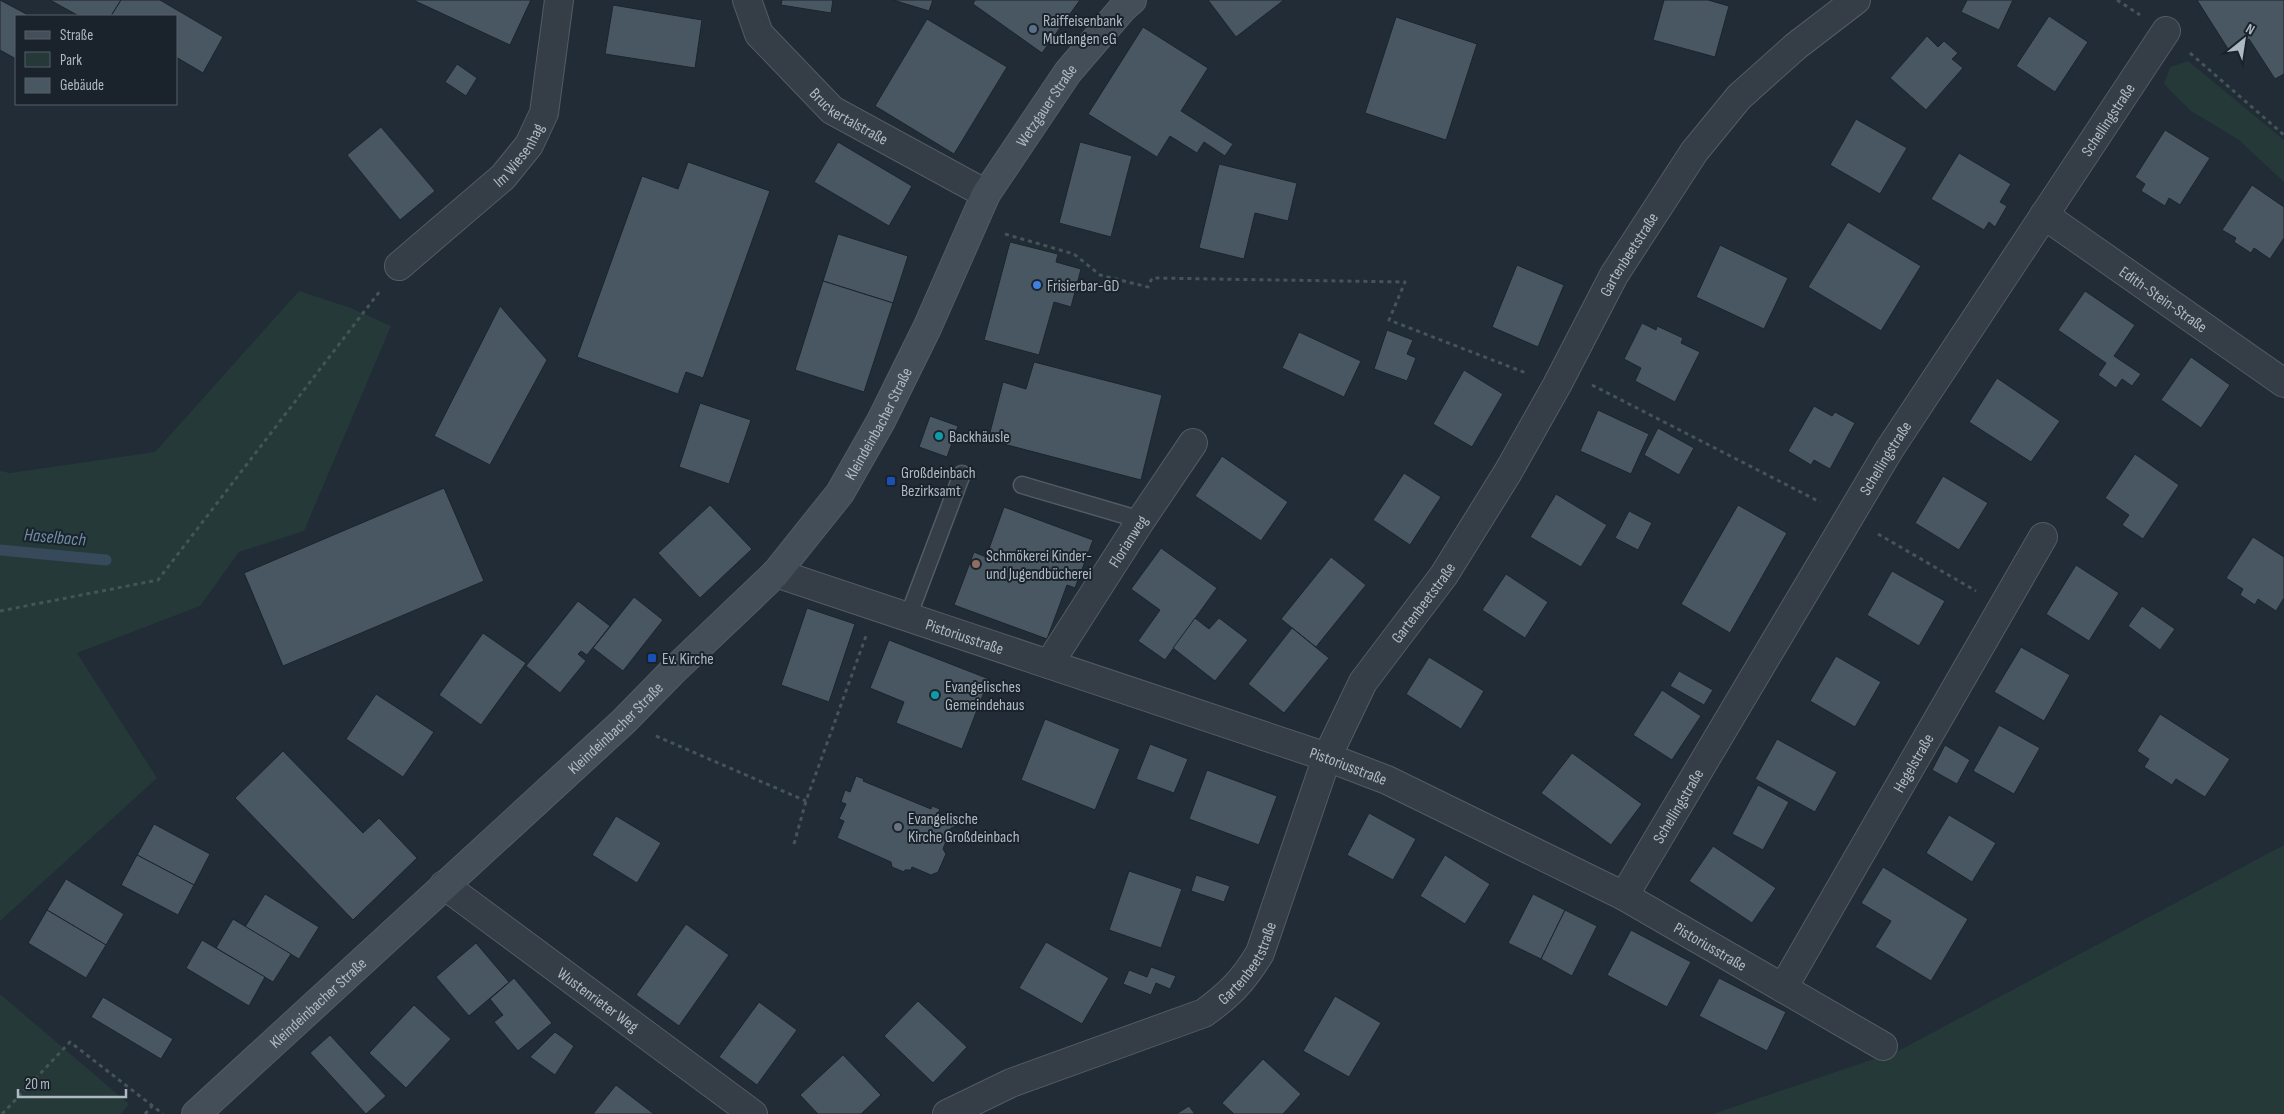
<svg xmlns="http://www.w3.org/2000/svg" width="2284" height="1114" viewBox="0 0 2284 1114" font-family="'Sofia Sans Condensed',sans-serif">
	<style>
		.green { fill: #243938 }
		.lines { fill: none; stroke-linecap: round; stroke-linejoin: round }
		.stream { stroke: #364a5c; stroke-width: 11 }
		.building { fill: #495762; stroke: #1c252d }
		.lane-casing { stroke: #525c64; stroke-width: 19 }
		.street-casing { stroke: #525c64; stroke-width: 30 }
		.secondary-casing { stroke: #525c64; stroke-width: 30 }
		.path { stroke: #435556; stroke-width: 3; stroke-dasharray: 4 4; stroke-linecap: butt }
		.lane { stroke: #353e47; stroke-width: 16 }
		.street { stroke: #353e47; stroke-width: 28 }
		.secondary { stroke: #434e59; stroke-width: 28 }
		.service-dot { fill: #5c6f8a; stroke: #1a232b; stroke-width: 2 }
		.shop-dot { fill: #3f7fe0; stroke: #1a232b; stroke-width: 2 }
		.culture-dot { fill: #0f9aa8; stroke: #1a232b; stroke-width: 2 }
		.transit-dot { fill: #1a4fb4; stroke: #1a232b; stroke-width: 2 }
		.education-dot { fill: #8d6e63; stroke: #1a232b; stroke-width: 2 }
		.worship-dot { fill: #6b7280; stroke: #1a232b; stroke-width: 2 }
		.labels { text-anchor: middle; stroke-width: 4; stroke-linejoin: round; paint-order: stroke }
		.poi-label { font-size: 16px; fill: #afb9c3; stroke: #1a232b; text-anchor: start }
		.street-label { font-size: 16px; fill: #afb9c3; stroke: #1a232b }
		.water-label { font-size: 18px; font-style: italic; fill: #708da6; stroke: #1a232b }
	</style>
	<rect width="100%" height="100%" fill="#212c36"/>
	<g class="green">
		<polygon points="2188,61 2284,140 2284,182 2239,140 2191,111 2164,84 2170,67"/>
		<polygon points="299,291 351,308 391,326 304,531 239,552 200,606 77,653 157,778 0,921 0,471 10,473 155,452"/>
		<polygon points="2284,845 2284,1114 1713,1114 1900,1050"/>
		<polygon points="0,994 129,1104 121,1114 0,1114"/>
	</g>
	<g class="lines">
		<polyline class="stream" points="0,550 106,560"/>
	</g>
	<g class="building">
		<polygon points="0,0 30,16 16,16 16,59 0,50"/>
		<polygon points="50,0 121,0 111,16 79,16"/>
		<polygon points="121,0 160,0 223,37 203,73 176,57 176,16 111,16"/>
		<polygon points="413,0 531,0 510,45"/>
		<polygon points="782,0 833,0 831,13 781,5"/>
		<polygon points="893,0 933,0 929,11"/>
		<polygon points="975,0 1080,0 1042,53 973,4"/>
		<polygon points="1208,0 1284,0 1236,37"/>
		<polygon points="1664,0 1708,0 1729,6 1715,57 1653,40"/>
		<polygon points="1967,0 2013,0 1999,30 1961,12"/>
		<polygon points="2197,0 2284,0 2284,74 2275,79 2249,39 2230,52"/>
		<polygon points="613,5 702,20 695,68 605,54"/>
		<polygon points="2049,16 2088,42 2055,92 2016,66"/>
		<polygon points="1396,17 1477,44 1446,140 1365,113"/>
		<polygon points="927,19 1007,67 954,154 875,106"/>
		<polygon points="1143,27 1208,68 1181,111 1233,144 1225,156 1204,142 1197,153 1170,136 1157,157 1088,114"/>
		<polygon points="1927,36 1938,47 1944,41 1958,53 1952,59 1963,68 1926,110 1890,78"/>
		<polygon points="457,64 477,78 466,96 445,82"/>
		<polygon points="1856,119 1907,148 1880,194 1830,165"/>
		<polygon points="381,127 435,191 400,220 347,155"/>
		<polygon points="2165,130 2210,158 2180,205 2169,198 2165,206 2141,191 2145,184 2135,177"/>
		<polygon points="838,142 912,186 889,226 814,182"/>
		<polygon points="1080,142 1132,156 1111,237 1059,223"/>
		<polygon points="1959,153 2011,184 2000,202 2007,206 1995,227 1989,222 1984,230 1931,199"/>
		<polygon points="688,162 770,191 703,378 686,372 678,394 577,357 642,176 678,189"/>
		<polygon points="1219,164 1297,183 1288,221 1255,213 1244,259 1199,248"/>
		<polygon points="2252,185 2284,207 2284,238 2270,259 2254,248 2251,253 2234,242 2236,238 2222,230"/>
		<polygon points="1848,222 1921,266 1881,331 1808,287"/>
		<polygon points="838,234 908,256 893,303 823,281"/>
		<polygon points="1010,242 1058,254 1056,262 1081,269 1071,307 1054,302 1039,355 984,340"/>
		<polygon points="1720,245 1788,278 1764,329 1696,297"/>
		<polygon points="1517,265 1564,285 1538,347 1492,327"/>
		<polygon points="823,281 893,303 864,392 795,370"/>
		<polygon points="2085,291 2135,325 2114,356 2141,374 2132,386 2122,379 2116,388 2098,375 2106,363 2058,330"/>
		<polygon points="500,306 547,360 490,465 434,436"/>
		<polygon points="1642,323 1656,330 1657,326 1683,338 1681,343 1700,352 1675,402 1635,381 1641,368 1624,359"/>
		<polygon points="1387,330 1413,340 1407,354 1416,358 1407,381 1374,369"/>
		<polygon points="1299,332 1361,361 1344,397 1282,368"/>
		<polygon points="2191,357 2230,385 2201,428 2161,400"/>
		<polygon points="1034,362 1162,395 1141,480 988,440 1003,382 1026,389"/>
		<polygon points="1464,370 1503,394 1472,447 1433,424"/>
		<polygon points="1997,378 2060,421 2031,462 1969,422"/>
		<polygon points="700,403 751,420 729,484 679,467"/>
		<polygon points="1814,406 1832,416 1835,412 1855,423 1830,469 1814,460 1811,465 1788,451"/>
		<polygon points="1598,410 1649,434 1631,474 1580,451"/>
		<polygon points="930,416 958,426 947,457 919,447"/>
		<polygon points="1658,428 1694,448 1679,475 1644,455"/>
		<polygon points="2135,454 2179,485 2143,539 2122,525 2129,515 2105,498"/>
		<polygon points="1222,456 1288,502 1261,541 1195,496"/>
		<polygon points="1404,473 1441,497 1410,545 1373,520"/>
		<polygon points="1943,476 1988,503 1959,550 1915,523"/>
		<polygon points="444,488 484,581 283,666 244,573"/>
		<polygon points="1556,494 1607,525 1581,567 1530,537"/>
		<polygon points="710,505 752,549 700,598 658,553"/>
		<polygon points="1738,505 1787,533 1730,633 1681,604"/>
		<polygon points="1004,507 1093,540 1075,588 1067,585 1047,639 954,605 974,552 986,557"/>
		<polygon points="1629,511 1652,523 1638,550 1615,538"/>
		<polygon points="2253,537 2284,557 2284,598 2276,611 2258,599 2255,605 2240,595 2243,589 2226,578"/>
		<polygon points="1161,548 1217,588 1165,660 1138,641 1160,610 1131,589"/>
		<polygon points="1331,557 1366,585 1316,647 1281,619"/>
		<polygon points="2076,565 2119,593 2089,641 2046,614"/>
		<polygon points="1892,571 1945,601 1919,646 1867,615"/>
		<polygon points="1506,574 1548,602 1525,638 1482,610"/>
		<polygon points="634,597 663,620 623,671 593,648"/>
		<polygon points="578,601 610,626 587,655 581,651 578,654 586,661 560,693 526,666"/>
		<polygon points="2142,606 2175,629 2160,650 2128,626"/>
		<polygon points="807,608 855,624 829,702 781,685"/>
		<polygon points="1195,618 1209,629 1219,618 1248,640 1215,681 1173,648"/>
		<polygon points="1292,628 1329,658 1284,713 1248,684"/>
		<polygon points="483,633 526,663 481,725 439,695"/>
		<polygon points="889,640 989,679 962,749 896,723 904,702 870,688"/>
		<polygon points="2021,647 2070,675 2044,721 1994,692"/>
		<polygon points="1836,656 1881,682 1855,727 1810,701"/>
		<polygon points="1429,657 1484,691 1461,729 1406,694"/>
		<polygon points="1679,671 1713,690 1704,705 1670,686"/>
		<polygon points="1662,690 1701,716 1672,760 1633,735"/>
		<polygon points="376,694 434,732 403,777 346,739"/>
		<polygon points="2160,714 2230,759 2205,797 2176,779 2172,785 2144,767 2149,759 2137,751"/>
		<polygon points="1045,719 1120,749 1095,810 1021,780"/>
		<polygon points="1999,725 2040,748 2014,794 1973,771"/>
		<polygon points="1777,739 1837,772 1815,812 1755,779"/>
		<polygon points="1150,744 1188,759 1174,793 1136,779"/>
		<polygon points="1945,745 1970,760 1957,784 1932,770"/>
		<polygon points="283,751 363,833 379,818 417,858 353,920 235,798"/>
		<polygon points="1572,753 1642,804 1611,845 1541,793"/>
		<polygon points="1207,770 1277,796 1259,845 1189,819"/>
		<polygon points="856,776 864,779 863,781 931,809 932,806 940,809 938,813 948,817 946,822 950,824 957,821 959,825 951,828 943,849 946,854 938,872 931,875 912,867 911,870 905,870 904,872 892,867 891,862 837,838 844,821 839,819 846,804 841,802 845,790 850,792"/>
		<polygon points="1758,785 1789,802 1763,850 1732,834"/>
		<polygon points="1369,813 1416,839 1393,880 1347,855"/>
		<polygon points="1949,815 1996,843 1972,882 1926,853"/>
		<polygon points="616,816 661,843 637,883 592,855"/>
		<polygon points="154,824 210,854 194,885 137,855"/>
		<polygon points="1713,846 1776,888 1752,923 1689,881"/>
		<polygon points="137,855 194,885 178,915 121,885"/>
		<polygon points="1445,855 1490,884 1465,924 1420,896"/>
		<polygon points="1883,867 1968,919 1931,981 1875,947 1891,921 1861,903"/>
		<polygon points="1129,871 1182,889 1161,948 1109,930"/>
		<polygon points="1196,875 1230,886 1224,902 1191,891"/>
		<polygon points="66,879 124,914 106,945 47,910"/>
		<polygon points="265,894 319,927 299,959 245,927"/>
		<polygon points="1533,894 1565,910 1541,959 1508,943"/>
		<polygon points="47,910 106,945 86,978 28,943"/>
		<polygon points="1565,910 1597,926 1572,976 1541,959"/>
		<polygon points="233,919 291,954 273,982 216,948"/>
		<polygon points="686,924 729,955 679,1026 636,995"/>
		<polygon points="1631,930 1691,962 1667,1007 1607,975"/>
		<polygon points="202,940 265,977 249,1006 186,968"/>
		<polygon points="1046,942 1109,978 1082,1024 1019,988"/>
		<polygon points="476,943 509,982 469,1016 436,977"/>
		<polygon points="1151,967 1176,976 1170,989 1156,983 1151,995 1123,984 1129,970 1147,977"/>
		<polygon points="514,978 552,1023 518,1051 494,1022 503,1015 490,999"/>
		<polygon points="1719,978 1786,1012 1767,1051 1699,1016"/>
		<polygon points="1335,996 1381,1023 1349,1077 1303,1051"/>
		<polygon points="103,997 173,1039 161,1059 91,1017"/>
		<polygon points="918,1001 967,1047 933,1083 884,1036"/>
		<polygon points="759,1002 797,1030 757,1085 719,1057"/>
		<polygon points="414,1005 451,1039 406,1088 369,1053"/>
		<polygon points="555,1032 574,1046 555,1075 530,1057"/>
		<polygon points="330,1035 386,1096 366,1114 310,1053"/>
		<polygon points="843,1055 881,1095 861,1114 818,1114 800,1095"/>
		<polygon points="1263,1059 1301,1094 1283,1114 1234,1114 1222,1103"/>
		<polygon points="616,1085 654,1114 593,1114"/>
		<polygon points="1189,1106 1195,1114 1176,1114"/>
	</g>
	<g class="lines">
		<g class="lane-casing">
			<g id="lane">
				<polyline points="1022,485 1141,520"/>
				<polyline points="908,617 962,474"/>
			</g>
		</g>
		<g class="street-casing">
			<g id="street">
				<path id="s1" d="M 747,0 L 759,34 L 832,110 L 986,194"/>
				<path id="s2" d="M 2044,215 L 2284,383"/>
				<path id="s3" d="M 399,266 L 503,177 L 529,145 L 544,113 L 559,0"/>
				<path id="s4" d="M 776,573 L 1327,757 L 1387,780 L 1624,896 L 1883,1046"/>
				<path id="s5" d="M 1049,664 L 1141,520 L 1193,443"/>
				<path id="s6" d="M 444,885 L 753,1114"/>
				<path id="s7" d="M 1624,896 L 1889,450 L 2166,31"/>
				<path id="s8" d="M 1783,988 L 2043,537"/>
				<path id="s9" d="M 947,1114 L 1011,1083 L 1204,1013 C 1230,994 1243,981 1260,953 L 1327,757 L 1363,682 L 1444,575 L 1508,472 L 1557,385 L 1614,275 L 1694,152 L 1739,97 L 1796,46 L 1856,0"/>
			</g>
		</g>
		<g class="secondary-casing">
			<g id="secondary">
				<path id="s10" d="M 196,1114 L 623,722 L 672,672 L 776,573 L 840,493 L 881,421 L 927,328 L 986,194 L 1068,72 L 1123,8 L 1132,0"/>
			</g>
		</g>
		<g class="path">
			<polyline points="2117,0 2140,15"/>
			<polyline points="2190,53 2284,135"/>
			<polyline points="1005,234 1074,254 1100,275 1148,287 1152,278 1405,282 1389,320 1526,373"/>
			<polyline points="1592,385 1820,502"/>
			<polyline points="1878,534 1976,591"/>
			<polyline points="0,611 158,580 380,291"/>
			<polyline points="656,736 806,801"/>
			<polyline points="794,844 806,801 866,636"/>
			<polyline points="2,1114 70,1042 163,1114"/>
			<polyline points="145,1114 152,1106"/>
		</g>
		<use href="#lane" class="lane"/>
		<use href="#street" class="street"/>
		<use href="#secondary" class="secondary"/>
	</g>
	<circle class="service-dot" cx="1033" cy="29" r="5"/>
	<circle class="shop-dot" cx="1037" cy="285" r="5"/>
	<g class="culture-dot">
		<circle cx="939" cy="436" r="5"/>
		<circle cx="935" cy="695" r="5"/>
	</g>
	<g class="transit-dot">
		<rect x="886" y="476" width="10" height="10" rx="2.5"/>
		<rect x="647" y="653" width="10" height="10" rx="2.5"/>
	</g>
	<circle class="education-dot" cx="976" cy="564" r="5"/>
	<circle class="worship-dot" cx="898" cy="827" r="5"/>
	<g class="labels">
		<g class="poi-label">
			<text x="1043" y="26">Raiffeisenbank<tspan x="1043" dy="18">Mutlangen eG</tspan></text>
			<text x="1047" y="291">Frisierbar-GD</text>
			<text x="949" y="442">Backhäusle</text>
			<text x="901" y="478">Großdeinbach<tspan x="901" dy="18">Bezirksamt</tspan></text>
			<text x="986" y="561">Schmökerei Kinder-<tspan x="986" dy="18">und Jugendbücherei</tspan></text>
			<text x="662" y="664">Ev. Kirche</text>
			<text x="945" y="692">Evangelisches<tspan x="945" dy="18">Gemeindehaus</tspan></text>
			<text x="908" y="824">Evangelische<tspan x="908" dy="18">Kirche Großdeinbach</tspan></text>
		</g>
		<g class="street-label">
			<text dy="6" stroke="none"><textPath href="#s10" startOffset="1336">Wetzgauer Straße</textPath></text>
			<text dy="6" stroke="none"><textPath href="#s1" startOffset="159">Bruckertalstraße</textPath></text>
			<text dy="6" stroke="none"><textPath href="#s7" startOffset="915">Schellingstraße</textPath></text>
			<text dy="6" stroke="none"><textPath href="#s3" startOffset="164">Im Wiesenhag</textPath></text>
			<text dy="6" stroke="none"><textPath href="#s9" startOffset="1154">Gartenbeetstraße</textPath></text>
			<text dy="6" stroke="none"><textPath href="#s2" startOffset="146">Edith-Stein-Straße</textPath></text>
			<text dy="6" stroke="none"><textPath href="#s10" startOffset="975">Kleindeinbacher Straße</textPath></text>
			<text dy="6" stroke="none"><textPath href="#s7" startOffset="510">Schellingstraße</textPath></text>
			<text dy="6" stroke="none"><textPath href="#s5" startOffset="146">Florianweg</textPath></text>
			<text dy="6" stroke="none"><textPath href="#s9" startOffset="749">Gartenbeetstraße</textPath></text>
			<text dy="6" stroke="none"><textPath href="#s4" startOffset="199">Pistoriusstraße</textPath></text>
			<text dy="6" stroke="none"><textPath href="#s10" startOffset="570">Kleindeinbacher Straße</textPath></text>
			<text dy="6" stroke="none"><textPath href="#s8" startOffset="260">Hegelstraße</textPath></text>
			<text dy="6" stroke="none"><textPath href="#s4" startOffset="604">Pistoriusstraße</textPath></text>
			<text dy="6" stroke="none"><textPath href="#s7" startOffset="105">Schellingstraße</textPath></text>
			<text dy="6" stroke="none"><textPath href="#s4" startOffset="1009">Pistoriusstraße</textPath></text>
			<text dy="6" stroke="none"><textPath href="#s9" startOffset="344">Gartenbeetstraße</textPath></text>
			<text dy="6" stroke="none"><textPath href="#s6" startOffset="192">Wustenrieter Weg</textPath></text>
			<text dy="6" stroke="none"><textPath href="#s10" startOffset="165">Kleindeinbacher Straße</textPath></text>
		</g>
		<g class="water-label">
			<text transform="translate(55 537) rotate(5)" y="6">Haselbach</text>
		</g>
	</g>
	<rect x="15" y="15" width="162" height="90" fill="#1a232b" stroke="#565f68"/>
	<rect x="25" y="31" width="25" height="8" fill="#434e59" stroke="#565f68"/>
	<text x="60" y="40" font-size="15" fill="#afb9c3">Straße</text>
	<rect x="25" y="52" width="25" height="15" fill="#243938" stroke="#565f68"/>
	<text x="60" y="65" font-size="15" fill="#afb9c3">Park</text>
	<rect x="25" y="78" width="25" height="15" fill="#495762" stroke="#565f68"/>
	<text x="60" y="90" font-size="15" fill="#afb9c3">Gebäude</text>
	<g transform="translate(2244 40) rotate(30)" stroke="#1a232b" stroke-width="4" paint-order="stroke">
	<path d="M0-4L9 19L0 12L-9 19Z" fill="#afb9c3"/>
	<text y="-8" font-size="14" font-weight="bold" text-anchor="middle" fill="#afb9c3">N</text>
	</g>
	<path d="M18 1089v8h108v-8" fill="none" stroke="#afb9c3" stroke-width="2.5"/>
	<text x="25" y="1089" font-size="15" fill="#afb9c3" stroke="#1a232b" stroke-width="4" paint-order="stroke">20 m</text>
</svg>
